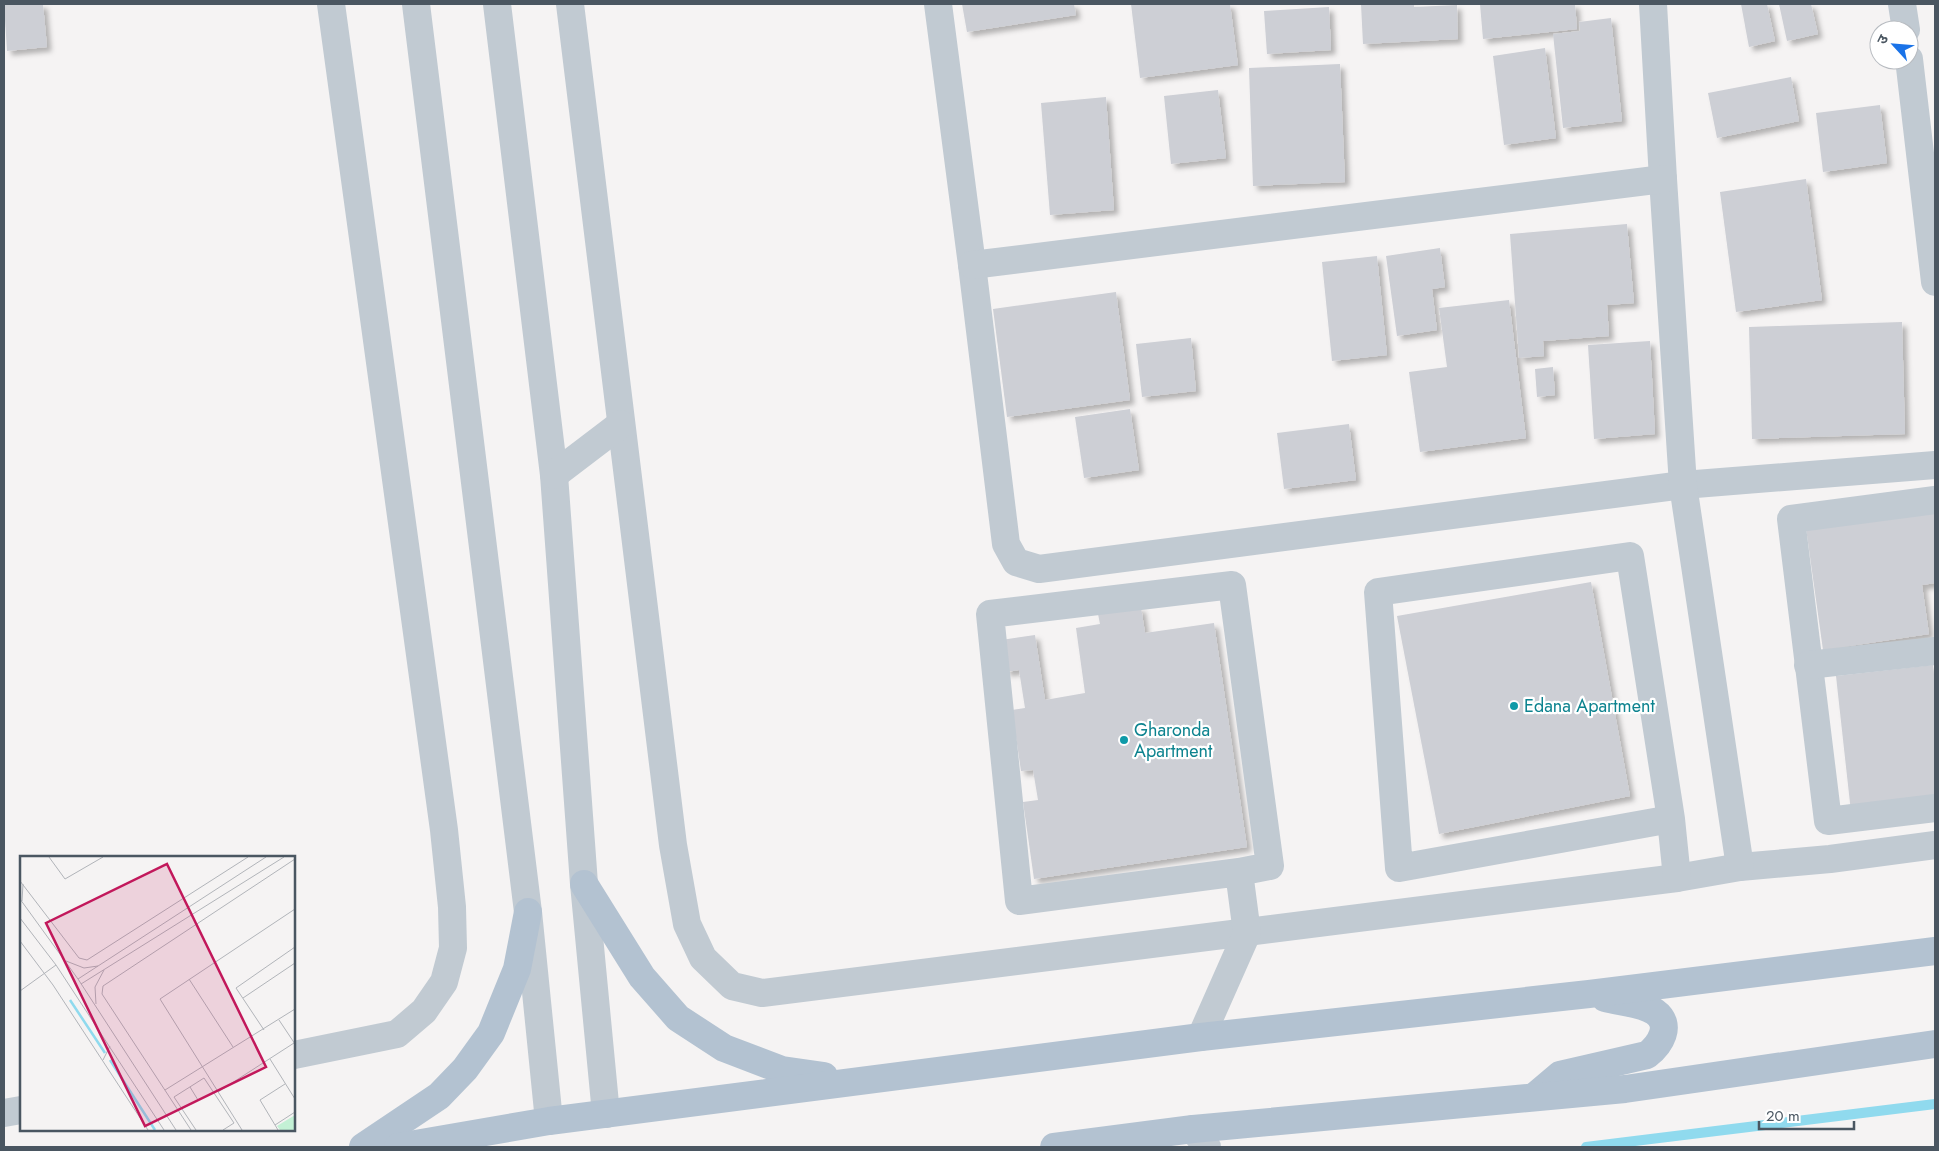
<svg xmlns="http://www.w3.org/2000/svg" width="1939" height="1151" viewBox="0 0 1939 1151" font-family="Jost,'Noto Sans Devanagari',sans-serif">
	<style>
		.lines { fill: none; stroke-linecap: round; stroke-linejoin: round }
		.stream { stroke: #90daee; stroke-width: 10 }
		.building { fill: #cdcfd5; filter: url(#shadow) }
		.minor { stroke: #c1cad2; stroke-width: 28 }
		.major { stroke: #b3c2d1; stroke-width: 28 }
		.culture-dot { fill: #0f9aa8; stroke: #fff; stroke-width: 2 }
		.labels { text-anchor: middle; stroke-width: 4.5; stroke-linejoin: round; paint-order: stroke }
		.culture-label { font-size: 18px; fill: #0d838f; stroke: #fff; text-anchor: start }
		.inset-river { fill: none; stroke: #90daee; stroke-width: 2.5 }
		.inset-road { fill: none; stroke: #b1b4b9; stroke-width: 1 }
		.view { fill: #c2185b; fill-opacity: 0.15; stroke: #c2185b; stroke-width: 2.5 }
		.inset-edge { fill: none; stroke: #4a5661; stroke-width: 2.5 }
	</style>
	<defs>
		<filter id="shadow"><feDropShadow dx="4.5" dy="4.5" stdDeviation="2.5" flood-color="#0004"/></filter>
	</defs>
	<rect width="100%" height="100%" fill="#f5f3f3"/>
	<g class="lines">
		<polyline class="stream" points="1586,1147 1935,1104"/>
	</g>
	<g class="building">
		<polygon points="4,4 43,4 47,47 7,51"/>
		<polygon points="962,4 1074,4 1076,15 967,32"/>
		<polygon points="1131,4 1230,4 1238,65 1140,78"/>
		<polygon points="1361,4 1414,4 1414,7 1457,5 1458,39 1363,44"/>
		<polygon points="1480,4 1575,4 1577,29 1483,39"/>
		<polygon points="1741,4 1767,4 1775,41 1749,47"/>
		<polygon points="1779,4 1811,4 1818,34 1787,41"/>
		<polygon points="1329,7 1331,50 1267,54 1264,11"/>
		<polygon points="1611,18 1622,121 1563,128 1553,34 1580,31 1579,22"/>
		<polygon points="1545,48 1556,138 1504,145 1493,56"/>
		<polygon points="1340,64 1345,182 1253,186 1249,68"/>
		<polygon points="1791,77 1799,121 1717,138 1708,93"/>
		<polygon points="1218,90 1226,158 1171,164 1164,96"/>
		<polygon points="1106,97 1114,210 1050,215 1041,103"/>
		<polygon points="1880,105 1887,163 1823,172 1816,113"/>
		<polygon points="1806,179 1822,300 1736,312 1720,192"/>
		<polygon points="1627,224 1634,303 1607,305 1609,336 1543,341 1544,356 1519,358 1510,234"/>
		<polygon points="1440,248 1445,287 1432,289 1437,330 1397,336 1386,256"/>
		<polygon points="1377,256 1387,355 1332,361 1322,262"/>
		<polygon points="1116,292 1130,400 1007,417 993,309"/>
		<polygon points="1509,300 1526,438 1420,452 1409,372 1447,367 1439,308"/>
		<polygon points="1902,322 1905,434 1752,439 1749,327"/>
		<polygon points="1191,338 1196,391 1142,397 1136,344"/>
		<polygon points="1650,341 1655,434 1594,439 1588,345"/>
		<polygon points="1553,367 1555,395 1537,397 1535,369"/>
		<polygon points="1130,409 1139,470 1084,478 1075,417"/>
		<polygon points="1349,424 1356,480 1284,489 1277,433"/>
		<polygon points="1935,509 1935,583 1922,585 1929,634 1823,650 1806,528"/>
		<polygon points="1591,582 1630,796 1439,834 1397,616"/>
		<polygon points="1141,607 1145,633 1214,623 1247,847 1034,879 1023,802 1038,800 1033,770 1021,771 1012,710 1025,708 1019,670 1006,672 1001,640 1035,635 1045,700 1085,693 1076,628 1100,624 1098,614"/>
		<polygon points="1933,665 1935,685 1935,802 1851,812 1836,676"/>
	</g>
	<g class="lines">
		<g class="minor">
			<polyline points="416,4 528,912 549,1121"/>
			<polyline points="497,4 554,475 584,884 606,1114"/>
			<polyline points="570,4 673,845 687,924 703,958 732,986 762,993 1677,878 1740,867 1830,859 1935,845"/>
			<polyline points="938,4 972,265 1006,544 1016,562 1039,569 1683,485 1935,465"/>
			<polyline points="1653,4 1663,179 1683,485 1740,867"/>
			<polyline points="1902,4 1906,30"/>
			<polyline points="1909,59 1935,282"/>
			<polyline points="972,265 1663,179"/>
			<polyline points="554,475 621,424"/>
			<polyline points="1935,500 1791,519 1828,821 1935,808"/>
			<polyline points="1808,665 1935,651"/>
			<polyline points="1671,819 1399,868 1378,592 1630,556 1671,819 1677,878"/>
			<polyline points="1201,1037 1247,933 1239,872 1019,901 990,614 1232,585 1270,866 1239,872"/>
			<polyline points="294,1055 397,1034 424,1011 444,982 453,948 452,907 444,830 331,4"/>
			<polyline points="4,1113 21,1110"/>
			<polyline points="1193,1129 1207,1147"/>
		</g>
		<g class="major">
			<polyline points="584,884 642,977 678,1018 724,1048 782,1070 824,1076"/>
			<path d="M 1534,1097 L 1560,1075 L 1647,1055 C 1660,1045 1673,1025 1655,1012 C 1642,1003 1620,1002 1605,998"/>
			<polyline points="363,1147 439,1096 465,1069 491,1033 517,969 528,912"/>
			<polyline points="398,1147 549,1121 1201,1037 1589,994 1935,951"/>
			<polyline points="1054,1147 1193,1129 1625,1089 1935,1044"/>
		</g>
	</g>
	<g class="culture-dot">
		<circle cx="1514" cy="706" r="5"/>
		<circle cx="1124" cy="740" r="5"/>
	</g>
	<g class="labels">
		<g class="culture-label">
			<text x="1524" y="712">Edana Apartment</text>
			<text x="1134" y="736">Gharonda<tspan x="1134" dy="21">Apartment</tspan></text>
		</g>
	</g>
	<g transform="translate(20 856)">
		<rect width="275" height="275" fill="#f5f3f3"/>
		<path d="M 275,259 L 275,274 L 260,274 L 257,270 Z" fill="#c3f1d5"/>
		<path class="inset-river" d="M 50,144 L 85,197M 90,204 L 135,274"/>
		<path class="inset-road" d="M 29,1 L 45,23 L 83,1M 0,25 L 59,102 L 67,104 L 228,1M 0,43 L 58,123 L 156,274M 2,45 L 3,28M 0,62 L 36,109 L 144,274M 0,85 L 33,129 L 128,274M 46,105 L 64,112 L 78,110M 58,123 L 246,1M 169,123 L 213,191M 61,128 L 264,1M 0,135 L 36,109M 223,142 L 275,107M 76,148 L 75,131 L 84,114M 259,164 L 275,188M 244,174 L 216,132 L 275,91M 250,203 L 275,243M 83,204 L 90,190M 170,231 L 178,244M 145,234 L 275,153M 198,236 L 274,187M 255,269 L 275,256M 171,274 L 82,138 L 83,130 L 275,3M 176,274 L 154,241 L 184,222 L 214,267 L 203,274M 222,274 L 140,143 L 275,53M 258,274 L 240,244 L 265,228"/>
		<path class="view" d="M 147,8 L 246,211 L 125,270 L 26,67 Z"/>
		<rect width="275" height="275" class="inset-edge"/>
	</g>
	<rect width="1939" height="1151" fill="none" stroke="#4a5661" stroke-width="10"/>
	<g transform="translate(1894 45) rotate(296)"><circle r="24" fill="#ffffff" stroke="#b7bbc0"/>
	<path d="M0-4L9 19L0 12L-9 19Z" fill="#1a73e8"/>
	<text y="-8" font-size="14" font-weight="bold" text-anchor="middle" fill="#4a5661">उ</text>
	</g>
	<path d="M1759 1121v8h95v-8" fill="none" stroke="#4a5661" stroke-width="2.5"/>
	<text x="1766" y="1121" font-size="15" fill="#4a5661" stroke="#ffffff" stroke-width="4" paint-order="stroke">20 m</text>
</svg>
